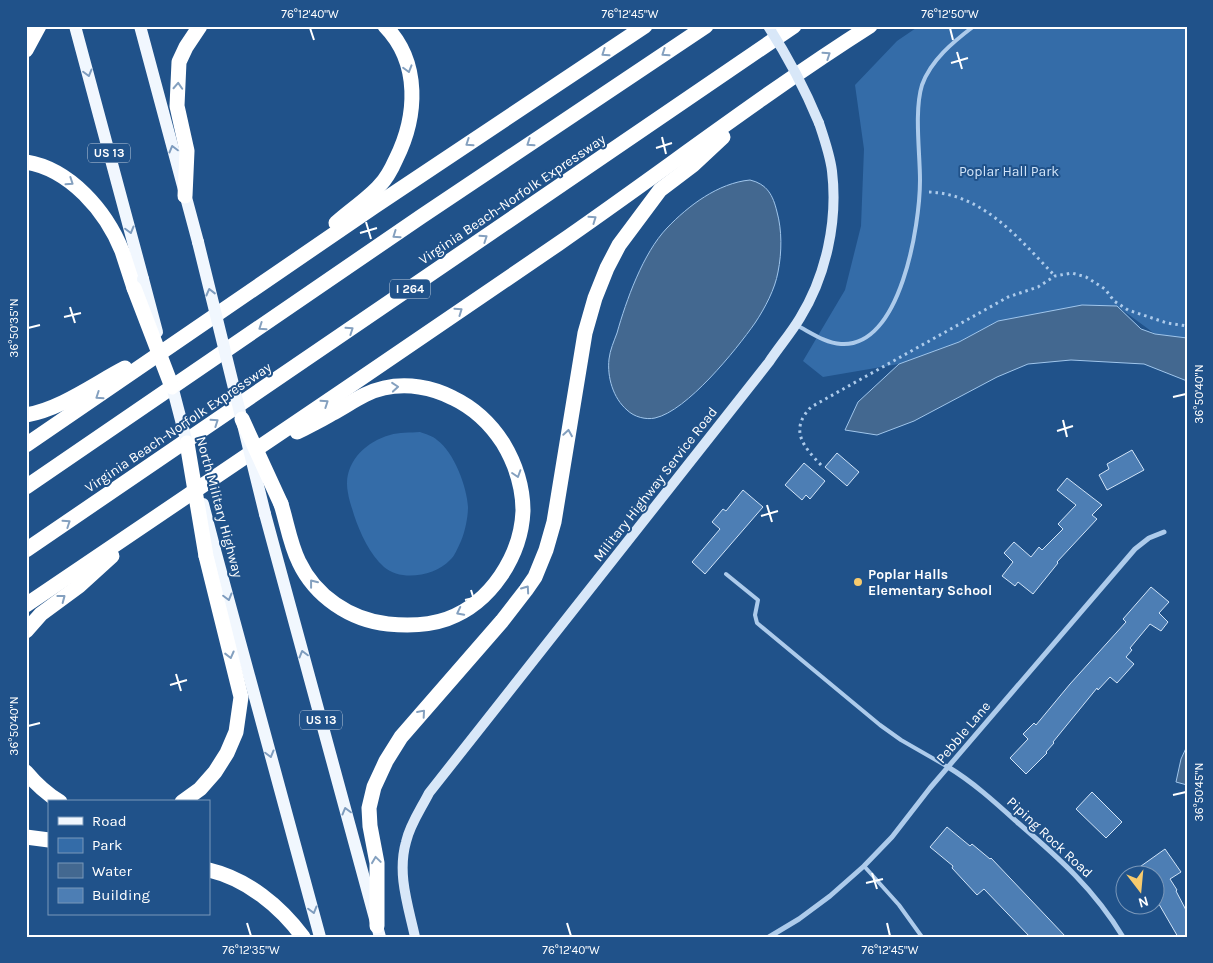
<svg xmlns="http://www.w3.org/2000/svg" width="1213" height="963" viewBox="0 0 1213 963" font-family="Karla,sans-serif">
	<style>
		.green { fill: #346ca8 }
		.water { fill: #436890; stroke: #a0c6ec }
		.building { fill: #4d7eb4; stroke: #d1e4f8 }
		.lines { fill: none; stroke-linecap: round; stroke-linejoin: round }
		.path { stroke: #adcbeb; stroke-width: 3; stroke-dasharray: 2.5 4; stroke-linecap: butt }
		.lane { stroke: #adcbeb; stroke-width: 4 }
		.street { stroke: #adcbeb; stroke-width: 5 }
		.secondary { stroke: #d8e7f8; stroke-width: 10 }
		.primary { stroke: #f1f7fe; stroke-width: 12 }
		.highway { stroke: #fff; stroke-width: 15 }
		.secondary-bridge { stroke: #d8e7f8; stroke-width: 10 }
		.primary-bridge { stroke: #f1f7fe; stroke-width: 12 }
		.highway-bridge { stroke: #fff; stroke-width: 15 }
		.oneway { stroke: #84a0bf }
		.oneway2 { stroke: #7e9cbe }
		.ticks { fill: none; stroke: #fff; stroke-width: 2 }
		.poi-dot { fill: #f8cb6d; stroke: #20528a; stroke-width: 2 }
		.labels { text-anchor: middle; stroke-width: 4; stroke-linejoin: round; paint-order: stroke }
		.shield { fill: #20528a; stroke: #bccbdc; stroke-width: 1 }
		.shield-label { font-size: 12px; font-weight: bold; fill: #fff }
		.park-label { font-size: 14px; fill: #d1e4f8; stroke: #20528a }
		.street-label { font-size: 14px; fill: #fff; stroke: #20528a }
		.poi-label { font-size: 14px; font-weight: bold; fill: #fff; stroke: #20528a; text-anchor: start }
		.neatline { fill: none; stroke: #fff; stroke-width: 2 }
		.ticks-label { font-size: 12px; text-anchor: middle; fill: #fff }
	</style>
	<rect width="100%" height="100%" fill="#20528a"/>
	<g class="green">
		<polygon points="919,26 1187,26 1187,338 1155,334 1117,306 998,321 959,342 899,364 823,377 803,361 845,290 861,226 864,149 855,85 897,41"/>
		<path d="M 420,432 C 425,434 433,436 437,440 C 454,452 467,487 468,507 C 468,517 465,532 461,541 C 458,547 455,556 450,560 C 435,576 401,582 384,567 C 370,555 360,533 354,515 C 352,508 349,500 348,493 C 342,465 364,442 390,435 C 399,432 410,433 420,432 Z"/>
	</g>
	<g class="water">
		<path d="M 750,180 C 767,184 773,195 777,212 C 782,230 782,252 778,272 C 775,289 765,308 755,323 C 736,350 687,411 655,418 C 646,420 634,417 627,410 C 613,398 607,377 609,359 C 610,350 614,341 617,333 C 626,301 643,253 667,228 C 688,206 718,183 750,180 Z"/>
		<polygon points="1082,305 1117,306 1141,329 1155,334 1187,338 1187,381 1144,364 1071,360 1028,364 997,377 914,421 877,435 845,430 858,402 899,364 959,342 998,321"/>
		<polygon points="1187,746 1187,785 1176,782 1181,759"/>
	</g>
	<g class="building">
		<polygon points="1132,450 1144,470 1107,490 1099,475 1109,469 1107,464"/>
		<polygon points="837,453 859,472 847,486 825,467"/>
		<polygon points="804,463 825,481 810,499 806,495 802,500 785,485"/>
		<polygon points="1067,478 1102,505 1092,515 1097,519 1057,562 1058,563 1033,594 1018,582 1015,586 1002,576 1013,562 1004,553 1014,542 1031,557 1039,547 1042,550 1063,529 1058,524 1076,505 1057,490"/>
		<polygon points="743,490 763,507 705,574 692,562 720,529 712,522 723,509 726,511"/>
		<polygon points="1151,587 1169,602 1159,613 1168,622 1161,631 1150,624 1130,648 1132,650 1126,657 1134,664 1117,683 1110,677 1098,690 1097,688 1053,742 1054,743 1046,752 1047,753 1026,774 1010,758 1028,739 1023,734 1034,723 1036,725 1070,684 1126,622 1123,619"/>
		<polygon points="1092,792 1122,822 1106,838 1076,809"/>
		<polygon points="947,827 970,846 972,844 990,859 991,858 1066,937 1030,937 984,889 977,895 952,868 953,866 930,847"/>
		<polygon points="1165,849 1181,872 1170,879 1177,890 1176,891 1187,912 1187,937 1178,937 1156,899 1156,876 1127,876"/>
	</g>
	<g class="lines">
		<g class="path">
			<path d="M 929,192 C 984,194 1020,240 1055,276"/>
			<path d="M 821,465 C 803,446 789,430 811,407 L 1008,297 L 1038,287 L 1055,276 L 1072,273 L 1086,277 L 1105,289 L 1114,301 L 1128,310 L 1167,323 L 1187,326"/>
		</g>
		<g class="lane">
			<path d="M 796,325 C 810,332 825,343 841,344 C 901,348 920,224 920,180 C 920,153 914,111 922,85 C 931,60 953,42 974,26"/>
			<polyline points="726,574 758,600 755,615 757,623 880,725 901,740 948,767"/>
			<polyline points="864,866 899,905 922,937"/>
		</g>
		<g class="street">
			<path d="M 948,767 C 973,782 996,803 1017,822 C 1059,858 1094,889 1123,937"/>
			<polyline points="769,937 799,919 830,896 864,866 892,837 930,788 1135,549 1149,538 1164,532"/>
		</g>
		<path class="secondary" d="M 415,937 C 408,905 397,874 406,842 C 410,824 421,809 429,793 L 769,362 C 779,347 791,333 800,318 C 826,276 838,221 832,171 C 830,155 824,138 819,123"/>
		<g class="primary">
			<polyline points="75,26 143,279"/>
			<polyline points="140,26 198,242"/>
			<polyline points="265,514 380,937"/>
			<polyline points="215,550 320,937"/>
		</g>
		<g class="highway">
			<polyline points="26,50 39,26"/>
			<path d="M 26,162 C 70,169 106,211 122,251 C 126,263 130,276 134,288"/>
			<polyline points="185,196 187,151 177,106 179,62 186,47 200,26"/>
			<path d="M 336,223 C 349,211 369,198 380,185 C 387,178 392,168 396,159 C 417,117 421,63 385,26"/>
			<path d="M 26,415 C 61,409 94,384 125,368"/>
			<polyline points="26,445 375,206 645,26"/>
			<polyline points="26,487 422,216 706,26"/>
			<path d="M 281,504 C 287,523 290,544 299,562 C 315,596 350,620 388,624 C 408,626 427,626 447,619 C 491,603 521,556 523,511 C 523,487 515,463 503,443 C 490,423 474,408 453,398 C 432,387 407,383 384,388 C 365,392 350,404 333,413 C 322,420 309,426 297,432"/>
			<polyline points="26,550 794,26"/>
			<path d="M 26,605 C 204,485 381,365 558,244 C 662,172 763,94 870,26"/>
			<polyline points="26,631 41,614 79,586 112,556"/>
			<path d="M 26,772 C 36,784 47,794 60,802"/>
			<polyline points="182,802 200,789 215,772 227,753 236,732 241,697 206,556"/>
			<polyline points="26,837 49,840"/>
			<path d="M 209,870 C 247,879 280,906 303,937"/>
			<polyline points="377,926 377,863 370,826 369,808 374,787 386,761 401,737 502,621 526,590 535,577 546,550 554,522 585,333 595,298 607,268 619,245 660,190 693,165 723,137"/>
		</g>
		<path class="secondary-bridge" d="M 768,26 C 788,57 805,89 819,123"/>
		<g class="primary-bridge">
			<polyline points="198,242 265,514"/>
			<polyline points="143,279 157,332"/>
			<polyline points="170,378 189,451"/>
			<polyline points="203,504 215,550"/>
		</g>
		<g class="highway-bridge">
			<polyline points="134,288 172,387"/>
			<polyline points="242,419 281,504"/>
			<polyline points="187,443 206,556"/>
		</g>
	</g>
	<defs><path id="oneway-chevron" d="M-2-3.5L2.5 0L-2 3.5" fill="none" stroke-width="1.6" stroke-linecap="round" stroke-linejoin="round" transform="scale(1.25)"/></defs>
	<g class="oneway">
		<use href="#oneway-chevron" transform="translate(605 53) rotate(146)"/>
		<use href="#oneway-chevron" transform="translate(665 53) rotate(146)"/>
		<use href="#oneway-chevron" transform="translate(827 55) rotate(-34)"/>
		<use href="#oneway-chevron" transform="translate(408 69) rotate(74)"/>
		<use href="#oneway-chevron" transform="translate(178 86) rotate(-87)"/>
		<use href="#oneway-chevron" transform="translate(469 143) rotate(146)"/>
		<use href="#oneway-chevron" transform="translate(530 143) rotate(146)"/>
		<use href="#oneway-chevron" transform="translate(70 182) rotate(34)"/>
		<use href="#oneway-chevron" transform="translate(593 219) rotate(-35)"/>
		<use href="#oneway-chevron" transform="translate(396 235) rotate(145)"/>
		<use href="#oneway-chevron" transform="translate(484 238) rotate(-34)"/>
		<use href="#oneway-chevron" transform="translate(459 311) rotate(-35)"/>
		<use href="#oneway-chevron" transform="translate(262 327) rotate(146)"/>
		<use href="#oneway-chevron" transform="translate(350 330) rotate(-34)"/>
		<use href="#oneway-chevron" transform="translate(395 387) rotate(-5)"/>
		<use href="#oneway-chevron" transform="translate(99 396) rotate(146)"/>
		<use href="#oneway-chevron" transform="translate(325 403) rotate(-34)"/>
		<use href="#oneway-chevron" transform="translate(215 422) rotate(-34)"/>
		<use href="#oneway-chevron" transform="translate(568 433) rotate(-81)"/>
		<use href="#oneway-chevron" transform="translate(517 474) rotate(72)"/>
		<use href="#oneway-chevron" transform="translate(67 523) rotate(-34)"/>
		<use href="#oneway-chevron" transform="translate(313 583) rotate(-128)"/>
		<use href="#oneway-chevron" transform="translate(526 589) rotate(-55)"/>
		<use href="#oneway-chevron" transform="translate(62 598) rotate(-37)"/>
		<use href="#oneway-chevron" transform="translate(460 612) rotate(153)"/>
		<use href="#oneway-chevron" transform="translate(230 655) rotate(76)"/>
		<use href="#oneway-chevron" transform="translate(422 713) rotate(-49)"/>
		<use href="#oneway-chevron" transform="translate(376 860) rotate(-98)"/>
	</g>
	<g class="oneway2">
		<use href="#oneway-chevron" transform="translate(88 73) rotate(75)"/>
		<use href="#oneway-chevron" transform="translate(173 149) rotate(-105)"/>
		<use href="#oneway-chevron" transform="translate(130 230) rotate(75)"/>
		<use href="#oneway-chevron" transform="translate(210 292) rotate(-104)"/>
		<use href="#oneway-chevron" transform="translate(228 597) rotate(75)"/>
		<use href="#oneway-chevron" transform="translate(303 654) rotate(-105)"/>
		<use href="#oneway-chevron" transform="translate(270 754) rotate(75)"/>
		<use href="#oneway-chevron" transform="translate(346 811) rotate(-105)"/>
		<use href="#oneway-chevron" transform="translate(313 910) rotate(75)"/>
	</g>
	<path class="ticks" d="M 310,28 L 314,40M 630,28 L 634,40M 950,28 L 953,40M 957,52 L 962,69M 951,63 L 968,58M 662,137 L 666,154M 656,148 L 672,143M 366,222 L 371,239M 360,233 L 377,228M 70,307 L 75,323M 64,317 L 81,313M 28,328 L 40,325M 1173,397 L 1186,394M 1063,420 L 1067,437M 1057,431 L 1073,426M 767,505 L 772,522M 761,516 L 778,511M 471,590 L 476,606M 465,600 L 482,596M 176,674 L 181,691M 170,685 L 187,680M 28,726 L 40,723M 1173,795 L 1186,792M 872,873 L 877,889M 866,883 L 883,879M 247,923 L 251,936M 567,923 L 571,936M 887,923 L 890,936"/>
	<circle class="poi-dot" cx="858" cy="582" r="5"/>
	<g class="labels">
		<g class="shield">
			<rect x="88" y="143.5" width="42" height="19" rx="4"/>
			<rect x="390" y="279.5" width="40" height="19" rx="4"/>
			<rect x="300" y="710.5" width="42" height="19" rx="4"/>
		</g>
		<g class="shield-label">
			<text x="109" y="157">US 13</text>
			<text x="410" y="293">I 264</text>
			<text x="321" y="724">US 13</text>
		</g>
		<g class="park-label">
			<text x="1009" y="176">Poplar Hall Park</text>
		</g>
		<g class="street-label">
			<text transform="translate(512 199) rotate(-34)" y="5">Virginia Beach-Norfolk Expressway</text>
			<text transform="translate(178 427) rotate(-34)" y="5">Virginia Beach-Norfolk Expressway</text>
			<text transform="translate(655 484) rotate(-52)" y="5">Military Highway Service Road</text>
			<text transform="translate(220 507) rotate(75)" y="5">North Military Highway</text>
			<text transform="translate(963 732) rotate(-50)" y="5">Pebble Lane</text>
			<text transform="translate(1050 837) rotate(43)" y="5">Piping Rock Road</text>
		</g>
		<g class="poi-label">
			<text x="868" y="579">Poplar Halls<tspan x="868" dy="16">Elementary School</tspan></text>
		</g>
	</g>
	<rect width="1213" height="963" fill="none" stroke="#20528a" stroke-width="55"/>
	<rect x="48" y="800" width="162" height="115" fill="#20528a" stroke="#7997b9"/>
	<rect x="58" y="817" width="25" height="8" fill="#f1f7fe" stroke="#7997b9"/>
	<text x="92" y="826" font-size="15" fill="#ffffff">Road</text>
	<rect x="58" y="838" width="25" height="15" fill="#346ca8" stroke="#7997b9"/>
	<text x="92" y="850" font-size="15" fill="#ffffff">Park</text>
	<rect x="58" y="863" width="25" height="15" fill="#436890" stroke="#7997b9"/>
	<text x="92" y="876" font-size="15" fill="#ffffff">Water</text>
	<rect x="58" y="888" width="25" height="15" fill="#4d7eb4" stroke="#7997b9"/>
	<text x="92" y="900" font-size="15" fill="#ffffff">Building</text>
	<g transform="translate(1140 890) rotate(164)"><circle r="24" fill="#20528a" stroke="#7997b9"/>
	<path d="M0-4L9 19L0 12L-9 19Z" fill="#f8cb6d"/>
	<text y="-8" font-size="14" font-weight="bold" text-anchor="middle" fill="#ffffff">N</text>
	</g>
	<rect x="28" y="28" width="1158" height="908" class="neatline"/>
	<g class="ticks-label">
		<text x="310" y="18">76°12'40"W</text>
		<text x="630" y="18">76°12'45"W</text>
		<text x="950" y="18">76°12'50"W</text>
		<text transform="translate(14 328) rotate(-90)" y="4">36°50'35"N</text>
		<text transform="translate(1199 394) rotate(-90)" y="4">36°50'40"N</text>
		<text transform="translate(14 726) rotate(-90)" y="4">36°50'40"N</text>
		<text transform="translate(1199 792) rotate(-90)" y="4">36°50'45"N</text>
		<text x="251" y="954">76°12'35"W</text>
		<text x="571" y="954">76°12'40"W</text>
		<text x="890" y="954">76°12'45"W</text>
	</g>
</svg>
